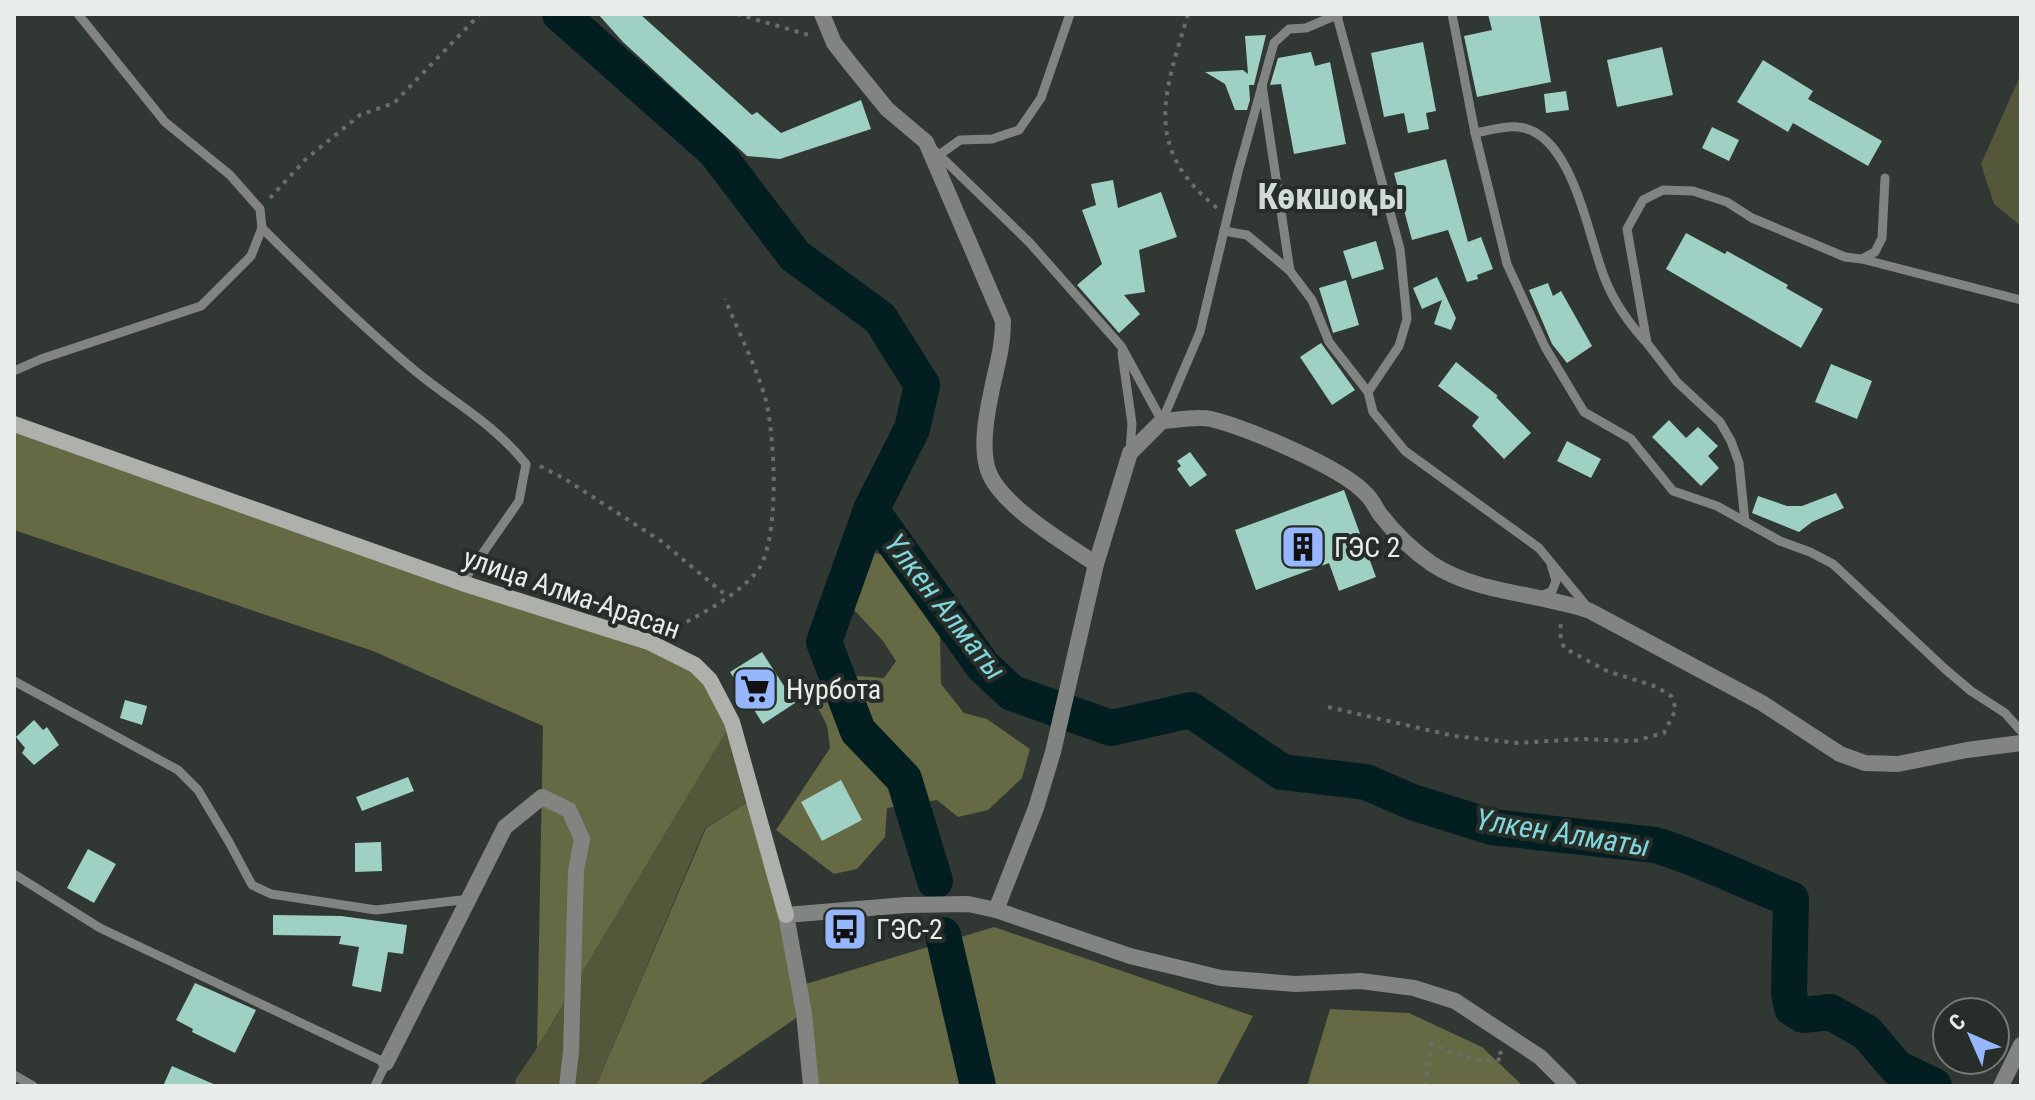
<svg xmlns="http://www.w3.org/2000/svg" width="2035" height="1100" viewBox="0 0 2035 1100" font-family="'Roboto Condensed',sans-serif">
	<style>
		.green { fill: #54573a }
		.forest { fill: #656944 }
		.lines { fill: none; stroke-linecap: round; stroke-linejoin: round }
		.river { stroke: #031e20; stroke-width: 36 }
		.building { fill: #9ed0c4 }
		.path { stroke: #696e6a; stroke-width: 4; stroke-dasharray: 4 6; stroke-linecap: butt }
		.service { stroke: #828481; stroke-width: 9 }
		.minor { stroke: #828481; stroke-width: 16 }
		.tertiary { stroke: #828481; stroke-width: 16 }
		.secondary { stroke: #adb0ab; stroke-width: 16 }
		.labels { text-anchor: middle; stroke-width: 8; stroke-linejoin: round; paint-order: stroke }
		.poi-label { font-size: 28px; fill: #e9edea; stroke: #272d29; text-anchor: start }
		.street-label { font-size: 28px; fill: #e9edea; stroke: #272d29 }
		.water-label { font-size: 30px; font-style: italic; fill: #80d8dd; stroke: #272d29 }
		.district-label { font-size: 36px; font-weight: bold; fill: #d2dad5; stroke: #272d29 }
	</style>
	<rect width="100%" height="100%" fill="#313733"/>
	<g class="green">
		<polygon points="2021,74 2021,226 1994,204 1981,164"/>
		<polygon points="732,722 754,798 705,828 596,1086 514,1086 516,1079 537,1048"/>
	</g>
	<g class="forest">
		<polygon points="14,424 649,642 710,680 732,722 537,1048 543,726 373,651 14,530"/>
		<polygon points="872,552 889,557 908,590 940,635 941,684 964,713 987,719 1030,749 1022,778 988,810 958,817 937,800 887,808 885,837 857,869 834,874 776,830 830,748 827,725 811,695 857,676 884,678 896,661 883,641 846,601"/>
		<polygon points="754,798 799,986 994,927 1253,1016 1216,1086 811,1086 802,1014 697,1086 596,1086 706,828"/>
		<polygon points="1330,1009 1409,1013 1482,1047 1523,1086 1307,1086"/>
	</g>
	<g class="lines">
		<g class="river">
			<path d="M 560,14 L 715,151 L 795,256 L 880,318 L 922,385 L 912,429 L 871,510 L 983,666 L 1012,693 L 1111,728 L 1191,710 L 1282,772 L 1366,782 L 1412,802 L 1492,827 L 1655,845 C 1700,858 1746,882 1791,899 L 1789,993 L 1792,1008 L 1803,1015 L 1830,1012 L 1866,1032 L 1897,1068 L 1934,1086"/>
			<polyline points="871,510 824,642 858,731 904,779 935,881"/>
			<polyline points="943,935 978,1086"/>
		</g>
	</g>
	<g class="building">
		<polygon points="598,14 640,14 752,115 757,112 781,133 861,100 871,129 780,159 747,156 623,42"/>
		<polygon points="1488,14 1539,14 1551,82 1477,97 1464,36 1492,30"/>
		<polygon points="1266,35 1254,85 1249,85 1250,100 1247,110 1235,110 1225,84 1205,72 1243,70 1248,74 1245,36"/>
		<polygon points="1423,42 1436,111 1426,113 1429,129 1408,133 1404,113 1384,117 1371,53"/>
		<polygon points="1662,47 1673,95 1617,107 1607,60"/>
		<polygon points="1311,52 1315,66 1330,62 1346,144 1294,154 1281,84 1270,85 1278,58"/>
		<polygon points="1763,60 1813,91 1808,99 1882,141 1868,166 1793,123 1788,132 1737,102"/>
		<polygon points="1566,91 1569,110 1546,113 1544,94"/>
		<polygon points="1712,127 1739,140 1729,161 1702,148"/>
		<polygon points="1446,159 1468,242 1481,237 1493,269 1477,275 1478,279 1467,282 1448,230 1412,240 1394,173"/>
		<polygon points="1113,180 1118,208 1161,192 1177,237 1139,250 1145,292 1124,295 1140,314 1119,333 1077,285 1102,264 1082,210 1096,205 1091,184"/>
		<polygon points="1686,233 1725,254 1727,251 1788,285 1786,288 1823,309 1801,348 1666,269"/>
		<polygon points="1376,241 1384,269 1352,279 1343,251"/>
		<polygon points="1437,277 1456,318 1451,330 1434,324 1442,300 1422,309 1413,288"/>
		<polygon points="1346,280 1359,325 1333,333 1319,288"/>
		<polygon points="1548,283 1553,296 1561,291 1592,346 1567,363 1552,344 1529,290"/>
		<polygon points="1321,343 1355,390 1332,405 1300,357"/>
		<polygon points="1456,362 1498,396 1496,397 1531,433 1504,459 1472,426 1479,417 1438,386"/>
		<polygon points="1831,364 1872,381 1857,419 1815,402"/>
		<polygon points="1669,420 1686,438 1698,427 1718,446 1708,456 1719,468 1701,486 1652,437"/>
		<polygon points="1567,441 1601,459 1591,478 1557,461"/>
		<polygon points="1190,452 1207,475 1190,487 1177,469 1181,466 1177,461"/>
		<polygon points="1344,490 1376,577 1339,591 1329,563 1256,590 1235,530"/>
		<polygon points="1836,493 1844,508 1812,522 1799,532 1752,513 1758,496 1787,506 1802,506"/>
		<polygon points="762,652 795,703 763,724 730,672"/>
		<polygon points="125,700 147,706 142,725 120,718"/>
		<polygon points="34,720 43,730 47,727 59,745 34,765 22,753 25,748 16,737"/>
		<polygon points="408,777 414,791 362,811 356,797"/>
		<polygon points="841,780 862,820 822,841 801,802"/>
		<polygon points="381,842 382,871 355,872 355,843"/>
		<polygon points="88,849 116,864 94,903 67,888"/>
		<polygon points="273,915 341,916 407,925 403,954 388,952 381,992 352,986 359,947 339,944 341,936 273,935"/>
		<polygon points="195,983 256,1010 235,1053 192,1032 193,1029 176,1020"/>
		<polygon points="172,1066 218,1086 163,1086"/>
	</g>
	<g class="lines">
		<g class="path">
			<polyline points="737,14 812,36"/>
			<path d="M 1188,14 C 1164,95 1142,147 1217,208"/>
			<polyline points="270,198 306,159 360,115 394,103 480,14"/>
			<polyline points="540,466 565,479 661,541 728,597"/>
			<path d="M 669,631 C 699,615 731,600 755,574 C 781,546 775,438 766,401 C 757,368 738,331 725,299"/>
			<polyline points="1328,707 1454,736 1518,743 1581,739 1634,741 1664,733 1676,709 1671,696 1657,687 1607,671 1564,648 1560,634 1561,620"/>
			<path d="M 1425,1086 L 1432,1044 C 1454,1055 1478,1063 1502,1059 L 1500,1051"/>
		</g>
		<g class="service">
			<polyline points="1452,14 1475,133 1507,264 1545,347 1584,412 1631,439 1673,491 1717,506 1780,541 1810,552 1833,564 1945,669 1971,691 2005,713 2021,731"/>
			<polyline points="1337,16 1400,249 1407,319 1399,346 1368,392"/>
			<polyline points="1262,85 1290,271 1312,300 1329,342 1368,392 1373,412 1405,451 1539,548 1589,609"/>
			<path d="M 1475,133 C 1488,131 1505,125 1518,127 C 1573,132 1588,238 1605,279 C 1614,302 1628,322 1645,341"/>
			<polyline points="934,150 1029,242 1121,346 1162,421"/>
			<polyline points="939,155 960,140 992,139 1019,130 1041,98 1070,14"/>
			<path d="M 262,228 C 311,277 361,325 414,370 C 454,403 492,422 526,464 L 519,501 L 462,583"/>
			<polyline points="1224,231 1247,235 1290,271"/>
			<polyline points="1862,259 2021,300"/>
			<polyline points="1122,353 1132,424 1130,450"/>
			<polyline points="14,371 41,359 201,306 251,256 262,228 260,209 230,175 165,122 78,14"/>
			<polyline points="1162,421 1200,332 1238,172 1274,43 1289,29 1306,28 1339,14"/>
			<polyline points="1745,522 1739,463 1731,441 1720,422 1677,382 1647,343 1627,229 1643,200 1663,190 1693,191 1727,202 1752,218 1845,257 1862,259 1875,252 1882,238 1885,178"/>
			<polyline points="1541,596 1552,591 1556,581 1551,564"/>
			<polyline points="14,681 178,770 198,790 229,842 252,885 271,894 376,910 470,899"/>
			<polyline points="14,874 100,928 386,1063 375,1086"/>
			<polyline points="14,1075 33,1086"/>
		</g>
		<g class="minor">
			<path d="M 822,14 L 834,43 L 852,66 L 887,109 L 926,142 L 1003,321 C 1003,349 996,367 991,394 C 986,417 980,450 989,473 C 1003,507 1066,544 1096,564"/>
			<path d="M 996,910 L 1036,808 L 1053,752 L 1096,564 L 1130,453 L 1162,421 C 1177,420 1197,416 1211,419 C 1247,428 1341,467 1365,493 C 1371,498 1375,506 1379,513 C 1393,531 1413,551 1432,564 C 1478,594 1539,593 1590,611 L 1762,703 L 1840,754 L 1865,763 L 1898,764 L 1967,750 L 2021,743"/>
			<polyline points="386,1063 505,827 542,797 569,810 582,839 576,871 571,1052 567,1086"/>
			<polyline points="2001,1086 2021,1045"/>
		</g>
		<polyline class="tertiary" points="811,1086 804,1013 786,915 906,905 968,904 996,910 1130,956 1221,978 1295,984 1361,981 1414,988 1455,1001 1540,1057 1569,1086"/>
		<polyline class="secondary" points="14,424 462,583 649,642 695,665 710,680 732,722 786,915"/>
	</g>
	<defs>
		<g id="building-square" transform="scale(2.3)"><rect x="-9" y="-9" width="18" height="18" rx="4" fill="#96b6fd" stroke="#272d29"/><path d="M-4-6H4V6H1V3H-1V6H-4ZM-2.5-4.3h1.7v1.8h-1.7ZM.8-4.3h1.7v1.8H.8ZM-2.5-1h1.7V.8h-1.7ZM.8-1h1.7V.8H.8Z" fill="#111"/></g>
		<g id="supermarket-square" transform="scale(2.3)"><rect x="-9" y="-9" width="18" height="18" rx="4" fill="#96b6fd" stroke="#272d29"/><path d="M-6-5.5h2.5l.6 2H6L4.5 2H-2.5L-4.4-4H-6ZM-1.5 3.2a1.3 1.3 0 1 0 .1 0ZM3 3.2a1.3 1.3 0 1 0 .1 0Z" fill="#111"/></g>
		<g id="bus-square" transform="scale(2.3)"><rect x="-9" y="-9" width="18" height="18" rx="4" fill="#96b6fd" stroke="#272d29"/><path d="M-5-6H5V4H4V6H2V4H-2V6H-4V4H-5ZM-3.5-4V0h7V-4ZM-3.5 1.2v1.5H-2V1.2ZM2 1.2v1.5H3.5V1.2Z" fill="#111"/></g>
	</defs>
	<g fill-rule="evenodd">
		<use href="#building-square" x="1303" y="547"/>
		<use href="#supermarket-square" x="755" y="689"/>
		<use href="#bus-square" x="845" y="929"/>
	</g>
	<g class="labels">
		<g class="poi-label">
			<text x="1334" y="557">ГЭС 2</text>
			<text x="786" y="699">Нурбота</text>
			<text x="876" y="939">ГЭС-2</text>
		</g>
		<g class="street-label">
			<text transform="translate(572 593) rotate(19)" y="10">улица Алма-Арасан</text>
		</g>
		<g class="water-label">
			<text transform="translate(945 607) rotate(52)" y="10">Үлкен Алматы</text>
			<text transform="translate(1563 833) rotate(9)" y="10">Үлкен Алматы</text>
		</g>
		<g class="district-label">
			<text x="1331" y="209">Көкшоқы</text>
		</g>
	</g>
	<rect width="2035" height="1100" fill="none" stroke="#e9edea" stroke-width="32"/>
	<g transform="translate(1971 1036) rotate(315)"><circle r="38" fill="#272d29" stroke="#757a76" stroke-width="2"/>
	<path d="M0-6L14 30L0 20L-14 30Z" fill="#96b6fd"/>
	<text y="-12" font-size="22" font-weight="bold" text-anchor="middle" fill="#e9edea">С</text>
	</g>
</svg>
